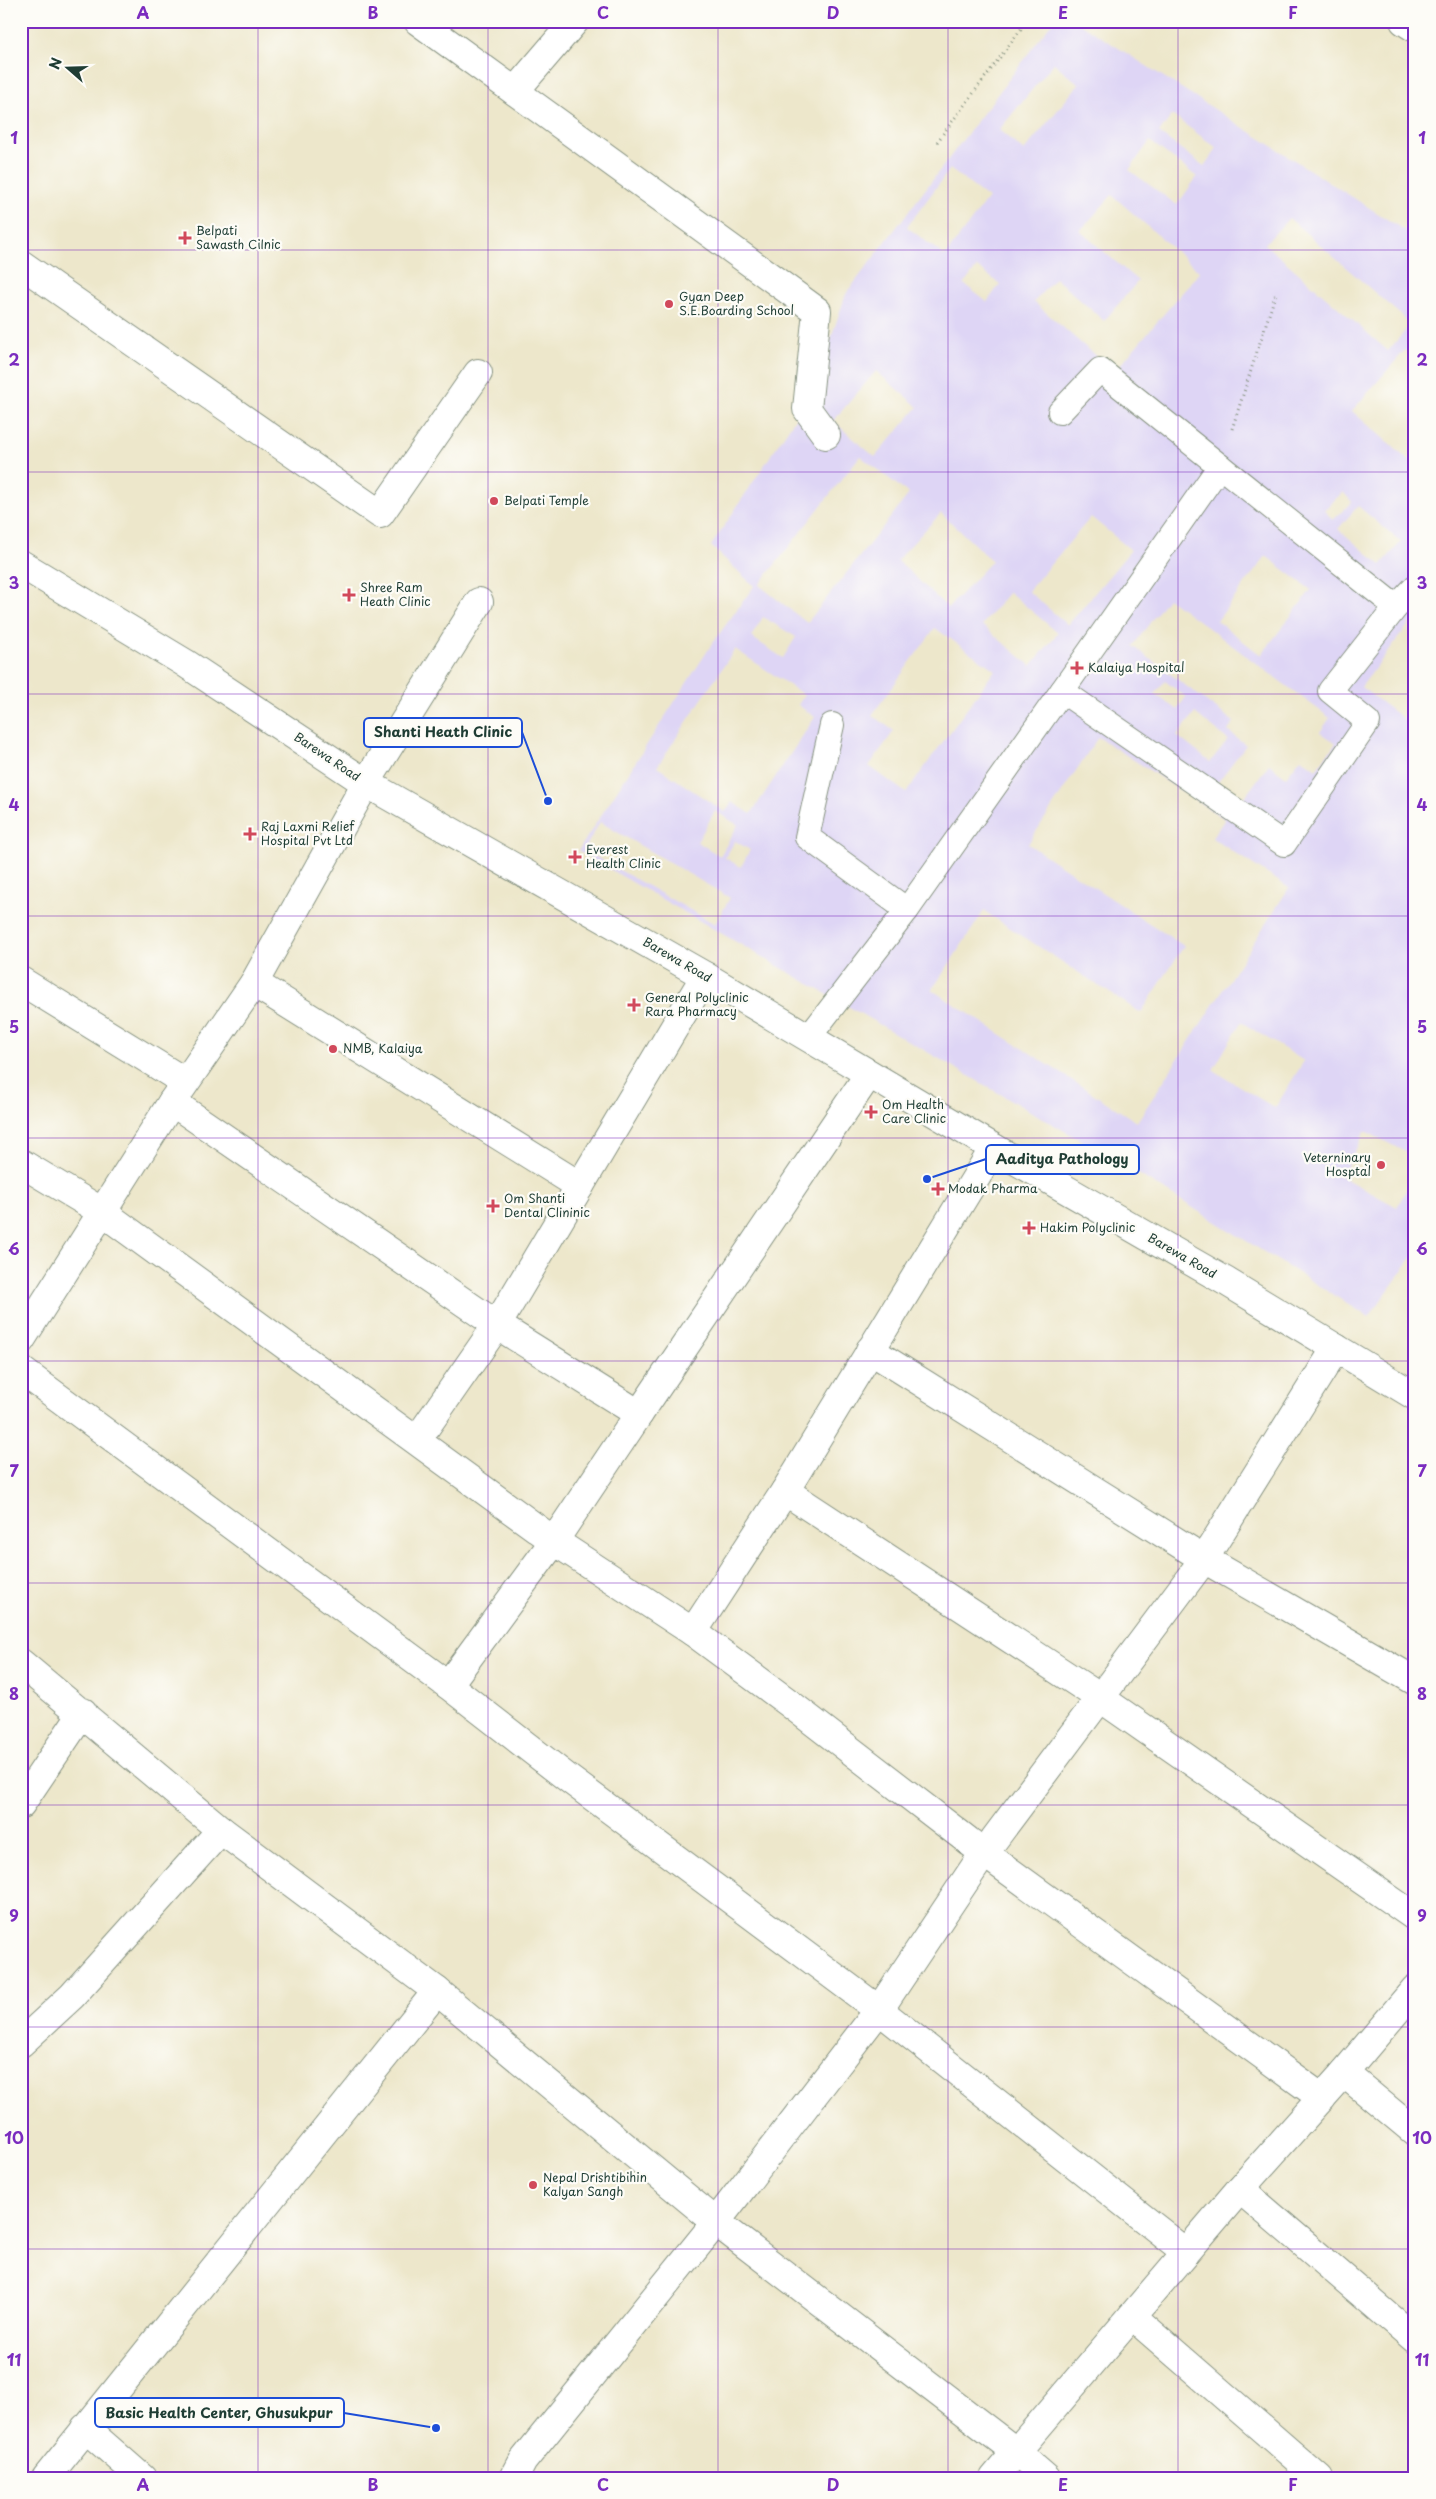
<svg xmlns="http://www.w3.org/2000/svg" width="1436" height="2499" viewBox="0 0 1436 2499" font-family="'Playpen Sans',sans-serif">
	<style>
		.built { fill: #ded5f5; fill-rule: evenodd }
		.lines { fill: none; stroke-linecap: round; stroke-linejoin: round }
		.lane-casing { stroke: #869280; stroke-width: 26 }
		.street-casing { stroke: #869280; stroke-width: 30 }
		.secondary-casing { stroke: #869280; stroke-width: 30 }
		.path { stroke: #869280; stroke-width: 3; stroke-dasharray: 1 4; stroke-linecap: butt }
		.lane { stroke: #fff; stroke-width: 24 }
		.street { stroke: #fff; stroke-width: 28 }
		.secondary { stroke: #fff; stroke-width: 28 }
		.grid { fill: none; stroke: #7b2cbf; stroke-width: 1; stroke-opacity: 0.55 }
		.poi-dot { fill: #d1495b; stroke: #fdfcf7; stroke-width: 2 }
		.labels { text-anchor: middle; stroke-width: 4.5; stroke-linejoin: round; paint-order: stroke }
		.poi-label { font-size: 12px; fill: #1f3d34; stroke: #fdfcf7; text-anchor: start }
		.street-label { font-size: 12px; fill: #1f3d34; stroke: #fdfcf7 }
		.leader { fill: none; stroke: #1d4ed8; stroke-width: 2 }
		.callout-dot { fill: #1d4ed8; stroke: #fdfcf7; stroke-width: 2 }
		.callout { fill: #fdfcf7; stroke: #1d4ed8; stroke-width: 2 }
		.callout-label { font-size: 14px; text-anchor: middle; font-weight: bold; fill: #1f3d34 }
		.neatline { fill: none; stroke: #7b2cbf; stroke-width: 2 }
		.grid-label { font-size: 16px; text-anchor: middle; font-weight: bold; fill: #7b2cbf }
	</style>
	<rect width="100%" height="100%" fill="#fdfcf7"/>
	<filter id="ink" filterUnits="userSpaceOnUse"><feTurbulence type="fractalNoise" baseFrequency=".02" numOctaves="2"/><feDisplacementMap in="SourceGraphic" scale="10" xChannelSelector="R" yChannelSelector="G"/><feConvolveMatrix kernelMatrix="1 2 1 2 8 2 1 2 1" color-interpolation-filters="sRGB"/></filter>
	<filter id="wash" filterUnits="userSpaceOnUse"><feTurbulence type="fractalNoise" baseFrequency=".0096" numOctaves="4" result="noise"/><feDisplacementMap in="SourceGraphic" scale="20" xChannelSelector="R" yChannelSelector="G"/><feGaussianBlur stdDeviation="1.12" result="paint"/><feColorMatrix in="noise" values="0 0 0 0 0 0 0 0 0 0 0 0 0 0 0 0 0 1.4 0 .05"/><feComposite in="paint" operator="in"/></filter>
	<g filter="url(#wash)">
		<rect width="100%" height="100%" fill="#ede7cb"/>
		<path class="built" d="M 1053,21 L 1076,21 L 1415,237 L 1415,358 L 1405,350 L 1352,411 L 1415,466 L 1415,616 L 1361,687 L 1413,726 L 1415,724 L 1415,1157 L 1365,1131 L 1342,1177 L 1397,1207 L 1415,1174 L 1415,1253 L 1369,1317 L 1122,1164 L 578,851 L 712,644 L 754,586 L 711,546 L 812,393 L 846,294 ZM 1054,63 L 1079,84 L 1024,151 L 999,130 ZM 1172,115 L 1217,148 L 1204,166 L 1159,133 ZM 1150,141 L 1197,177 L 1177,205 L 1129,170 ZM 950,169 L 988,198 L 945,256 L 907,227 ZM 1112,195 L 1200,272 L 1114,372 L 1034,302 L 1055,278 L 1104,321 L 1138,281 L 1080,231 ZM 1289,218 L 1411,324 L 1388,351 L 1265,244 ZM 977,267 L 1000,284 L 987,302 L 964,284 ZM 876,371 L 918,407 L 875,457 L 833,421 ZM 860,456 L 909,494 L 807,623 L 759,585 ZM 1343,492 L 1352,502 L 1333,520 L 1324,510 ZM 1358,506 L 1401,542 L 1381,565 L 1338,529 ZM 941,513 L 992,561 L 948,608 L 897,560 ZM 1091,517 L 1131,550 L 1068,625 L 1028,591 ZM 1266,556 L 1311,590 L 1261,655 L 1217,621 ZM 1009,592 L 1058,633 L 1031,666 L 982,625 ZM 1168,598 L 1330,718 L 1320,732 L 1336,743 L 1316,769 L 1301,758 L 1286,777 L 1269,764 L 1239,805 L 1215,786 L 1246,745 L 1228,731 L 1234,722 L 1133,646 ZM 763,617 L 796,637 L 783,658 L 751,637 ZM 935,628 L 995,670 L 906,793 L 869,766 L 894,731 L 872,715 ZM 735,649 L 804,695 L 798,705 L 815,717 L 751,814 L 732,802 L 725,812 L 657,767 ZM 1165,681 L 1186,697 L 1177,710 L 1155,694 ZM 1195,713 L 1228,740 L 1210,762 L 1177,736 ZM 1098,737 L 1225,819 L 1212,838 L 1289,888 L 1137,1122 L 932,990 L 984,911 L 1141,1013 L 1184,946 L 1028,844 ZM 715,811 L 738,825 L 720,856 L 697,842 ZM 600,822 L 730,898 L 715,924 L 584,850 ZM 735,841 L 750,850 L 741,867 L 725,858 ZM 1241,1022 L 1304,1061 L 1275,1108 L 1213,1070 Z"/>
	</g>
	<g filter="url(#ink)">
		<g class="lines">
			<g class="lane-casing">
				<g id="lane">
					<polyline points="1060,412 1100,370 1396,607 1415,587"/>
					<polyline points="1062,691 1220,466"/>
					<polyline points="832,725 807,837 907,910"/>
					<polyline points="809,1037 907,910 1062,691 1284,844 1368,722 1330,691 1396,607"/>
				</g>
			</g>
			<g class="street-casing">
				<g id="street">
					<polyline points="418,21 817,311 807,409 826,435"/>
					<polyline points="1404,21 1415,28"/>
					<polyline points="515,91 575,21"/>
					<polyline points="21,264 380,514 478,373"/>
					<polyline points="21,981 185,1082"/>
					<polyline points="254,983 580,1186"/>
					<polyline points="172,1102 497,1325 639,1414 554,1541 448,1685"/>
					<polyline points="21,1163 101,1211 554,1541 693,1632 789,1703 984,1853 1322,2098"/>
					<polyline points="21,1340 172,1102 254,983 366,783 479,602"/>
					<polyline points="870,1350 1204,1559 1415,1681"/>
					<polyline points="21,1370 448,1685 569,1779 879,2010 1186,2252"/>
					<polyline points="639,1414 869,1074"/>
					<polyline points="417,1440 497,1325 705,976"/>
					<polyline points="785,1491 1099,1697 1415,1917"/>
					<polyline points="693,1632 785,1491 994,1148"/>
					<polyline points="21,1663 221,1830 437,1991 716,2222 1015,2451 1046,2478"/>
					<polyline points="21,1804 83,1712"/>
					<polyline points="21,2043 72,1996 221,1830"/>
					<polyline points="1344,2073 1415,2132"/>
					<polyline points="1240,2189 1415,2339"/>
					<polyline points="1132,2316 1319,2478"/>
					<polyline points="85,2428 142,2478"/>
					<polyline points="46,2478 437,1991"/>
					<polyline points="514,2478 523,2461 716,2222 879,2010 984,1853 1204,1559 1336,1348"/>
					<polyline points="994,2478 1240,2189 1344,2073 1415,1989"/>
				</g>
			</g>
			<g class="secondary-casing">
				<polyline id="secondary" points="21,564 185,663 366,783 705,976 994,1148 1227,1282 1415,1396"/>
			</g>
			<g class="path">
				<polyline points="937,142 1027,21"/>
				<polyline points="1232,429 1276,293"/>
			</g>
			<use href="#lane" class="lane"/>
			<use href="#street" class="street"/>
			<use href="#secondary" class="secondary"/>
		</g>
	</g>
	<path class="grid" d="M 258,21 L 258,2478M 488,21 L 488,2478M 718,21 L 718,2478M 948,21 L 948,2478M 1178,21 L 1178,2478M 21,250 L 1415,250M 21,472 L 1415,472M 21,694 L 1415,694M 21,916 L 1415,916M 21,1138 L 1415,1138M 21,1361 L 1415,1361M 21,1583 L 1415,1583M 21,1805 L 1415,1805M 21,2027 L 1415,2027M 21,2249 L 1415,2249"/>
	<g class="poi-dot">
		<path d="M182.5 230.5h5v5h5v5h-5v5h-5v-5h-5v-5h5z"/>
		<circle cx="669" cy="304" r="5"/>
		<circle cx="494" cy="501" r="5"/>
		<path d="M346.5 587.5h5v5h5v5h-5v5h-5v-5h-5v-5h5z"/>
		<path d="M1074.5 660.5h5v5h5v5h-5v5h-5v-5h-5v-5h5z"/>
		<path d="M247.5 826.5h5v5h5v5h-5v5h-5v-5h-5v-5h5z"/>
		<path d="M572.5 849.5h5v5h5v5h-5v5h-5v-5h-5v-5h5z"/>
		<path d="M631.5 997.5h5v5h5v5h-5v5h-5v-5h-5v-5h5z"/>
		<circle cx="333" cy="1049" r="5"/>
		<path d="M868.5 1104.5h5v5h5v5h-5v5h-5v-5h-5v-5h5z"/>
		<circle cx="1381" cy="1165" r="5"/>
		<path d="M935.5 1181.5h5v5h5v5h-5v5h-5v-5h-5v-5h5z"/>
		<path d="M490.5 1198.5h5v5h5v5h-5v5h-5v-5h-5v-5h5z"/>
		<path d="M1026.5 1220.5h5v5h5v5h-5v5h-5v-5h-5v-5h5z"/>
		<circle cx="533" cy="2185" r="5"/>
	</g>
	<g class="labels">
		<g class="poi-label">
			<text x="196" y="235">Belpati<tspan x="196" dy="14">Sawasth Cilnic</tspan></text>
			<text x="679" y="301">Gyan Deep<tspan x="679" dy="14">S.E.Boarding School</tspan></text>
			<text x="504" y="505">Belpati Temple</text>
			<text x="360" y="592">Shree Ram<tspan x="360" dy="14">Heath Clinic</tspan></text>
			<text x="1088" y="672">Kalaiya Hospital</text>
			<text x="261" y="831">Raj Laxmi Relief<tspan x="261" dy="14">Hospital Pvt Ltd</tspan></text>
			<text x="586" y="854">Everest<tspan x="586" dy="14">Health Clinic</tspan></text>
			<text x="645" y="1002">General Polyclinic<tspan x="645" dy="14">Rara Pharmacy</tspan></text>
			<text x="343" y="1053">NMB, Kalaiya</text>
			<text x="882" y="1109">Om Health<tspan x="882" dy="14">Care Clinic</tspan></text>
			<text x="1371" y="1162" text-anchor="end">Veterninary<tspan x="1371" dy="14">Hosptal</tspan></text>
			<text x="948" y="1193">Modak Pharma</text>
			<text x="504" y="1203">Om Shanti<tspan x="504" dy="14">Dental Clininic</tspan></text>
			<text x="1040" y="1232">Hakim Polyclinic</text>
			<text x="543" y="2182">Nepal Drishtibihin<tspan x="543" dy="14">Kalyan Sangh</tspan></text>
		</g>
		<g class="street-label">
			<text transform="translate(327 757) rotate(34)" y="4">Barewa Road</text>
			<text transform="translate(677 960) rotate(30)" y="4">Barewa Road</text>
			<text transform="translate(1182 1256) rotate(30)" y="4">Barewa Road</text>
		</g>
	</g>
	<path class="leader" d="M548 801L522 732M927 1179L986 1159M436 2428L344 2413"/>
	<g class="callout-dot">
		<circle cx="548" cy="801" r="5"/>
		<circle cx="927" cy="1179" r="5"/>
		<circle cx="436" cy="2428" r="5"/>
	</g>
	<g class="callout">
		<rect x="364" y="718" width="158" height="29" rx="5"/>
		<rect x="986" y="1145" width="153" height="29" rx="5"/>
		<rect x="95" y="2398" width="249" height="29" rx="5"/>
	</g>
	<g class="callout-label">
		<text x="443" y="737">Shanti Heath Clinic</text>
		<text x="1062" y="1164">Aaditya Pathology</text>
		<text x="219" y="2418">Basic Health Center, Ghusukpur</text>
	</g>
	<rect width="1436" height="2499" fill="none" stroke="#fdfcf7" stroke-width="55"/>
	<g transform="translate(68 68) rotate(290)" stroke="#fdfcf7" stroke-width="4" paint-order="stroke">
	<path d="M0-4L9 19L0 12L-9 19Z" fill="#1f3d34"/>
	<text y="-8" font-size="14" font-weight="bold" text-anchor="middle" fill="#1f3d34">N</text>
	</g>
	<rect x="28" y="28" width="1380" height="2444" class="neatline"/>
	<g class="grid-label">
		<text x="143" y="19">A</text>
		<text x="373" y="19">B</text>
		<text x="603" y="19">C</text>
		<text x="833" y="19">D</text>
		<text x="1063" y="19">E</text>
		<text x="1293" y="19">F</text>
		<text x="14" y="144">1</text>
		<text x="1422" y="144">1</text>
		<text x="14" y="366">2</text>
		<text x="1422" y="366">2</text>
		<text x="14" y="589">3</text>
		<text x="1422" y="589">3</text>
		<text x="14" y="811">4</text>
		<text x="1422" y="811">4</text>
		<text x="14" y="1033">5</text>
		<text x="1422" y="1033">5</text>
		<text x="14" y="1255">6</text>
		<text x="1422" y="1255">6</text>
		<text x="14" y="1477">7</text>
		<text x="1422" y="1477">7</text>
		<text x="14" y="1700">8</text>
		<text x="1422" y="1700">8</text>
		<text x="14" y="1922">9</text>
		<text x="1422" y="1922">9</text>
		<text x="14" y="2144">10</text>
		<text x="1422" y="2144">10</text>
		<text x="14" y="2366">11</text>
		<text x="1422" y="2366">11</text>
		<text x="143" y="2491">A</text>
		<text x="373" y="2491">B</text>
		<text x="603" y="2491">C</text>
		<text x="833" y="2491">D</text>
		<text x="1063" y="2491">E</text>
		<text x="1293" y="2491">F</text>
	</g>
</svg>
